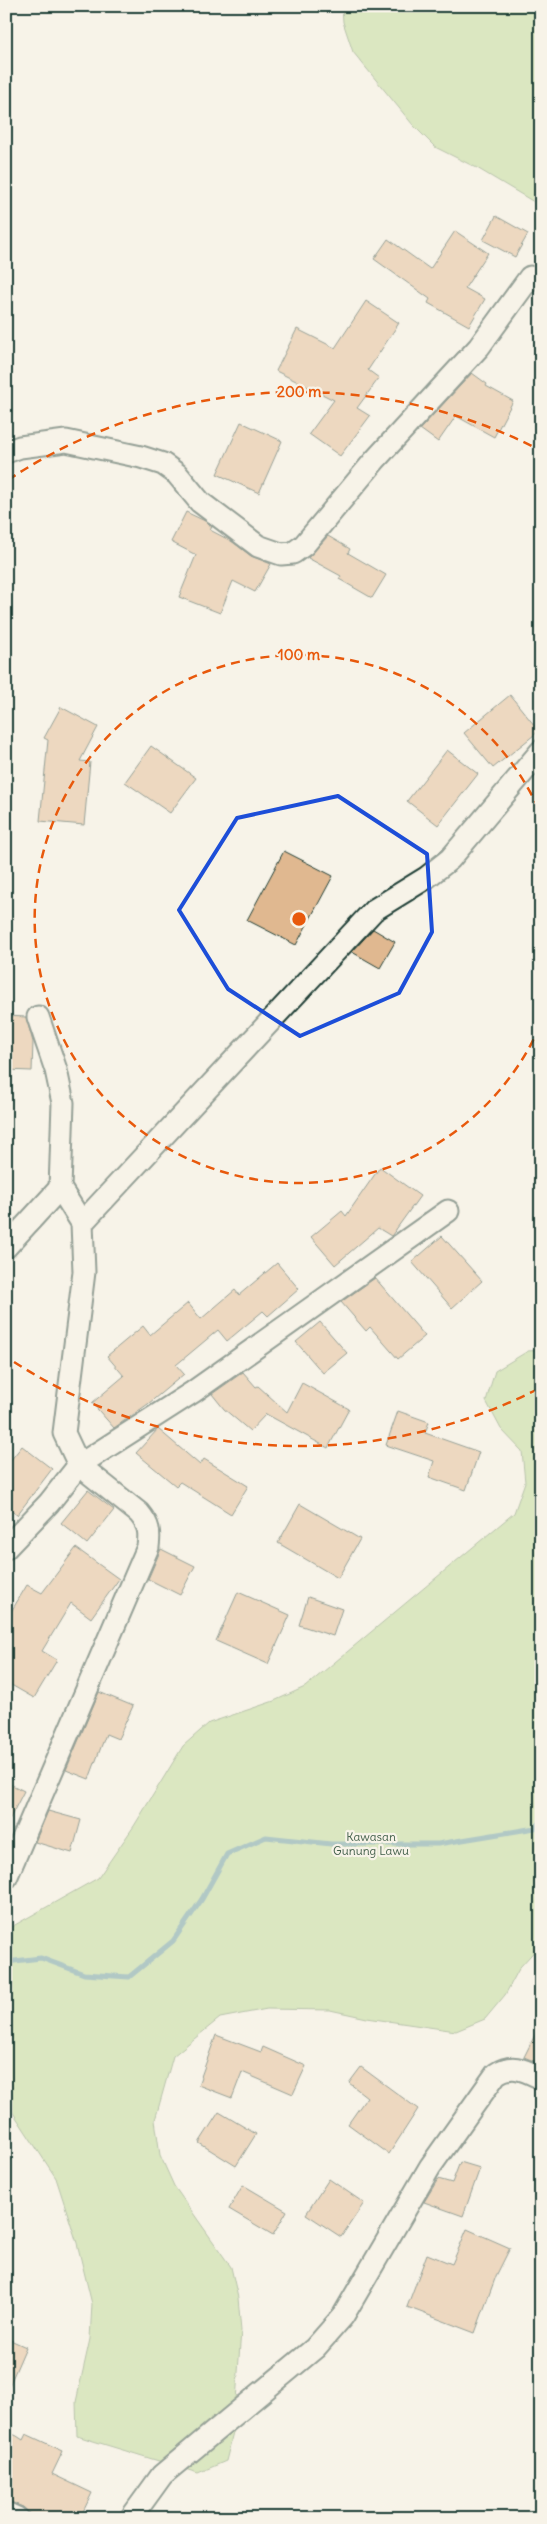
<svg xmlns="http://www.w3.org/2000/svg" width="547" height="2524" viewBox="0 0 547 2524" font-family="Delius,sans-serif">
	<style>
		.green { fill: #b8d993; stroke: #6c8b64 }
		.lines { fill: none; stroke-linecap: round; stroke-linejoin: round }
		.stream { stroke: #5c969c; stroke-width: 5 }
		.building { fill: #e0b890; stroke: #1f3d34 }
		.minor-casing { stroke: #1f3d34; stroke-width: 25 }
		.minor { stroke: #f7f3e8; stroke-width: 21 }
		.marked { fill: none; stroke: #1d4ed8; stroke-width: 4; stroke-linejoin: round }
		.ring { fill: none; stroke: #e8590c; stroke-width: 2.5; stroke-dasharray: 9 6 }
		.labels { text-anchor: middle; stroke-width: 4.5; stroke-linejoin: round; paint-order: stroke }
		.park-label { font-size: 12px; fill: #3e5c47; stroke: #f7f3e8 }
		.centre { fill: #e8590c; stroke: #f7f3e8; stroke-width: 2.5 }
		.ring-label { font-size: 15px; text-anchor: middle; font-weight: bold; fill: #e8590c; stroke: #f7f3e8; stroke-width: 4.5; stroke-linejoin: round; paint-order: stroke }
	</style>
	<rect width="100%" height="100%" fill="#f7f3e8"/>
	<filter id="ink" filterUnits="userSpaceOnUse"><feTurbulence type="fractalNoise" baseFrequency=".02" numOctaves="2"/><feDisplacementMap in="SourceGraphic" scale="10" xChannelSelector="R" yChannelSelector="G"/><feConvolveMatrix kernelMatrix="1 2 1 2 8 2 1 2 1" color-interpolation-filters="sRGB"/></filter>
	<g filter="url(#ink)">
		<g class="green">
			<polygon points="342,6 541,6 541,209 534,202 477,168 435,147 413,125 353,52 343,22"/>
			<polygon points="541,1350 541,1944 520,1967 505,1995 485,2019 456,2031 367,2018 330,2010 267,2009 220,2018 173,2056 155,2120 160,2155 174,2186 231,2267 238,2298 241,2330 234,2429 226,2461 198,2473 77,2436 76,2402 90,2339 92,2304 77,2243 56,2178 6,2102 6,1930 98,1878 134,1826 183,1746 209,1723 274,1701 305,1687 514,1513 525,1482 522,1451 501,1429 486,1401 495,1371 528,1351"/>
		</g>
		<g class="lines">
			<polyline class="stream" points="6,1962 41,1958 84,1974 129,1977 173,1941 202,1899 227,1854 266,1837 331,1844 438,1844 535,1828 541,1822"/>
		</g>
		<g class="building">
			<polygon points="496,216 528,234 515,257 483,240"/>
			<polygon points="455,231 488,253 465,288 485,299 469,326 428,303 430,299 374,259 388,239 430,269"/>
			<polygon points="366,301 399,323 368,370 379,378 357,408 370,416 340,456 309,434 334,400 276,371 297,329 335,348"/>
			<polygon points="472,373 487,384 486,386 513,401 494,437 456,416 438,442 420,429"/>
			<polygon points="241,422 282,441 259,493 217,474"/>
			<polygon points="186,512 205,521 212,527 210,530 233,542 251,556 271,564 255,592 233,581 220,613 179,597 196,555 171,542"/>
			<polygon points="328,536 350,549 348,553 386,575 372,598 339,579 341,576 308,558"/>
			<polygon points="510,695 539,731 493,768 464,733"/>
			<polygon points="61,707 98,727 80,761 90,762 84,825 40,821 48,740 44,738"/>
			<polygon points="151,746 196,778 170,813 125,782"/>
			<polygon points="447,750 478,774 438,825 407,801"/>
			<polygon points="284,851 333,876 296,945 247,920"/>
			<polygon points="373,929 395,942 380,968 352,952"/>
			<polygon points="6,1016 26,1017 33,1042 32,1071 6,1070"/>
			<polygon points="380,1167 420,1196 392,1235 391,1236 378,1228 335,1265 311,1237 342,1211 346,1216"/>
			<polygon points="442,1236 482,1281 452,1308 412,1262"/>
			<polygon points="277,1263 299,1289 268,1316 263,1311 227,1341 218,1330 176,1365 184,1374 148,1404 114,1428 92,1403 124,1376 107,1356 143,1326 150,1335 188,1303 201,1319 235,1290 239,1295"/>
			<polygon points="375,1278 425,1336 398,1359 370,1327 366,1331 341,1302"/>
			<polygon points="320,1322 347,1353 323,1373 296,1342"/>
			<polygon points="243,1372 256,1387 258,1386 287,1412 302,1383 349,1409 328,1448 266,1414 250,1431 224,1409 212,1394"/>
			<polygon points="398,1411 429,1422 425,1433 479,1452 466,1490 429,1477 434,1461 386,1445"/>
			<polygon points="158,1429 200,1465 204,1459 248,1486 231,1514 180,1482 176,1486 136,1453"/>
			<polygon points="22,1446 52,1469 17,1515 6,1507 6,1466"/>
			<polygon points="88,1490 114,1510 87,1544 61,1523"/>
			<polygon points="300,1504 360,1539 338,1578 278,1543"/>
			<polygon points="76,1548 119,1579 91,1618 71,1603 42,1651 57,1660 34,1698 6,1682 6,1620 27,1585 42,1593"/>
			<polygon points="161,1549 195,1566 180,1595 148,1579"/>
			<polygon points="238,1592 290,1615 268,1664 216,1641"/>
			<polygon points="308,1597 342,1609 333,1636 299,1625"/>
			<polygon points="99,1692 133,1706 118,1739 106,1734 89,1779 66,1770"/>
			<polygon points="6,1782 24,1791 6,1826"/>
			<polygon points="48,1811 81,1820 72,1853 35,1842"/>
			<polygon points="541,2023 541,2064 524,2057"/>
			<polygon points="216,2035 261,2052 263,2047 306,2066 293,2094 242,2072 232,2098 198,2085"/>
			<polygon points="361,2067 418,2109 389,2154 348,2124 367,2097 349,2083"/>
			<polygon points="219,2112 256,2134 236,2166 199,2143"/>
			<polygon points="460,2162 480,2168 463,2216 424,2202 438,2179 452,2183"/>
			<polygon points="329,2179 364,2203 341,2237 306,2214"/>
			<polygon points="243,2185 287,2211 273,2235 229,2209"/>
			<polygon points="467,2229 510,2248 496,2276 475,2333 407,2307 427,2254 452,2264"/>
			<polygon points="6,2338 26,2347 6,2393"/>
			<polygon points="6,2429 23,2440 26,2434 63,2451 52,2474 92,2493 80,2518 34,2518 23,2507 6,2501"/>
		</g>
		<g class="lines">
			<g class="minor-casing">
				<g id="minor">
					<polyline points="6,452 20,447 66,441 141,457 163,464 177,474 200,502 258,546 281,554 293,553 304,545 375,460 479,347 530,277"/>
					<polyline points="82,1223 374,910 426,878 450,859 541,751"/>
					<polyline points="6,1247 60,1188"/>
					<polyline points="6,1548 49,1503 79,1465 193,1392 448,1211"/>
					<path d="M 6,1878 L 148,1547 C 150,1532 149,1525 139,1513 L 79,1465 L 64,1433 L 84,1272 L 82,1223 L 60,1188 L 63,1103 L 56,1070 L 38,1017"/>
					<polyline points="6,2513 17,2518"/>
					<path d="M 131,2518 L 162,2475 L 315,2348 L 343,2316 L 430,2167 L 496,2074 C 512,2063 524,2070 541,2078"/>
				</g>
			</g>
			<use href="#minor" class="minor"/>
		</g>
	</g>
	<path d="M0 0H547V2524H0ZM 338,796 L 427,854 L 432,932 L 399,993 L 300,1036 L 228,989 L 179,910 L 237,818 Z" fill="#f7f3e8" fill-opacity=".55" fill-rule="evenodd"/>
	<path class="marked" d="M 338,796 L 427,854 L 432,932 L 399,993 L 300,1036 L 228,989 L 179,910 L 237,818 Z"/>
	<g class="ring">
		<path d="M540 1026A264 264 0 1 1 540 812"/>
		<path d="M538 1389A527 527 0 0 1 8 1358M8 480A527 527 0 0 1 538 449"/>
	</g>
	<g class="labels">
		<g class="park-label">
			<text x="371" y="1841">Kawasan<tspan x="371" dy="14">Gunung Lawu</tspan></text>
		</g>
	</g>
	<circle cx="299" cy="919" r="8" class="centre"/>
	<g class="ring-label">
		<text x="299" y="397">200 m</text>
		<text x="299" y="660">100 m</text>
	</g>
	<rect width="547" height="2524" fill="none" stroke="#f7f3e8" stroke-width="25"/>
	<rect x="12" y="12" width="522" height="2499" fill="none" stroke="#1f3d34" stroke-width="2" filter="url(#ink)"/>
</svg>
